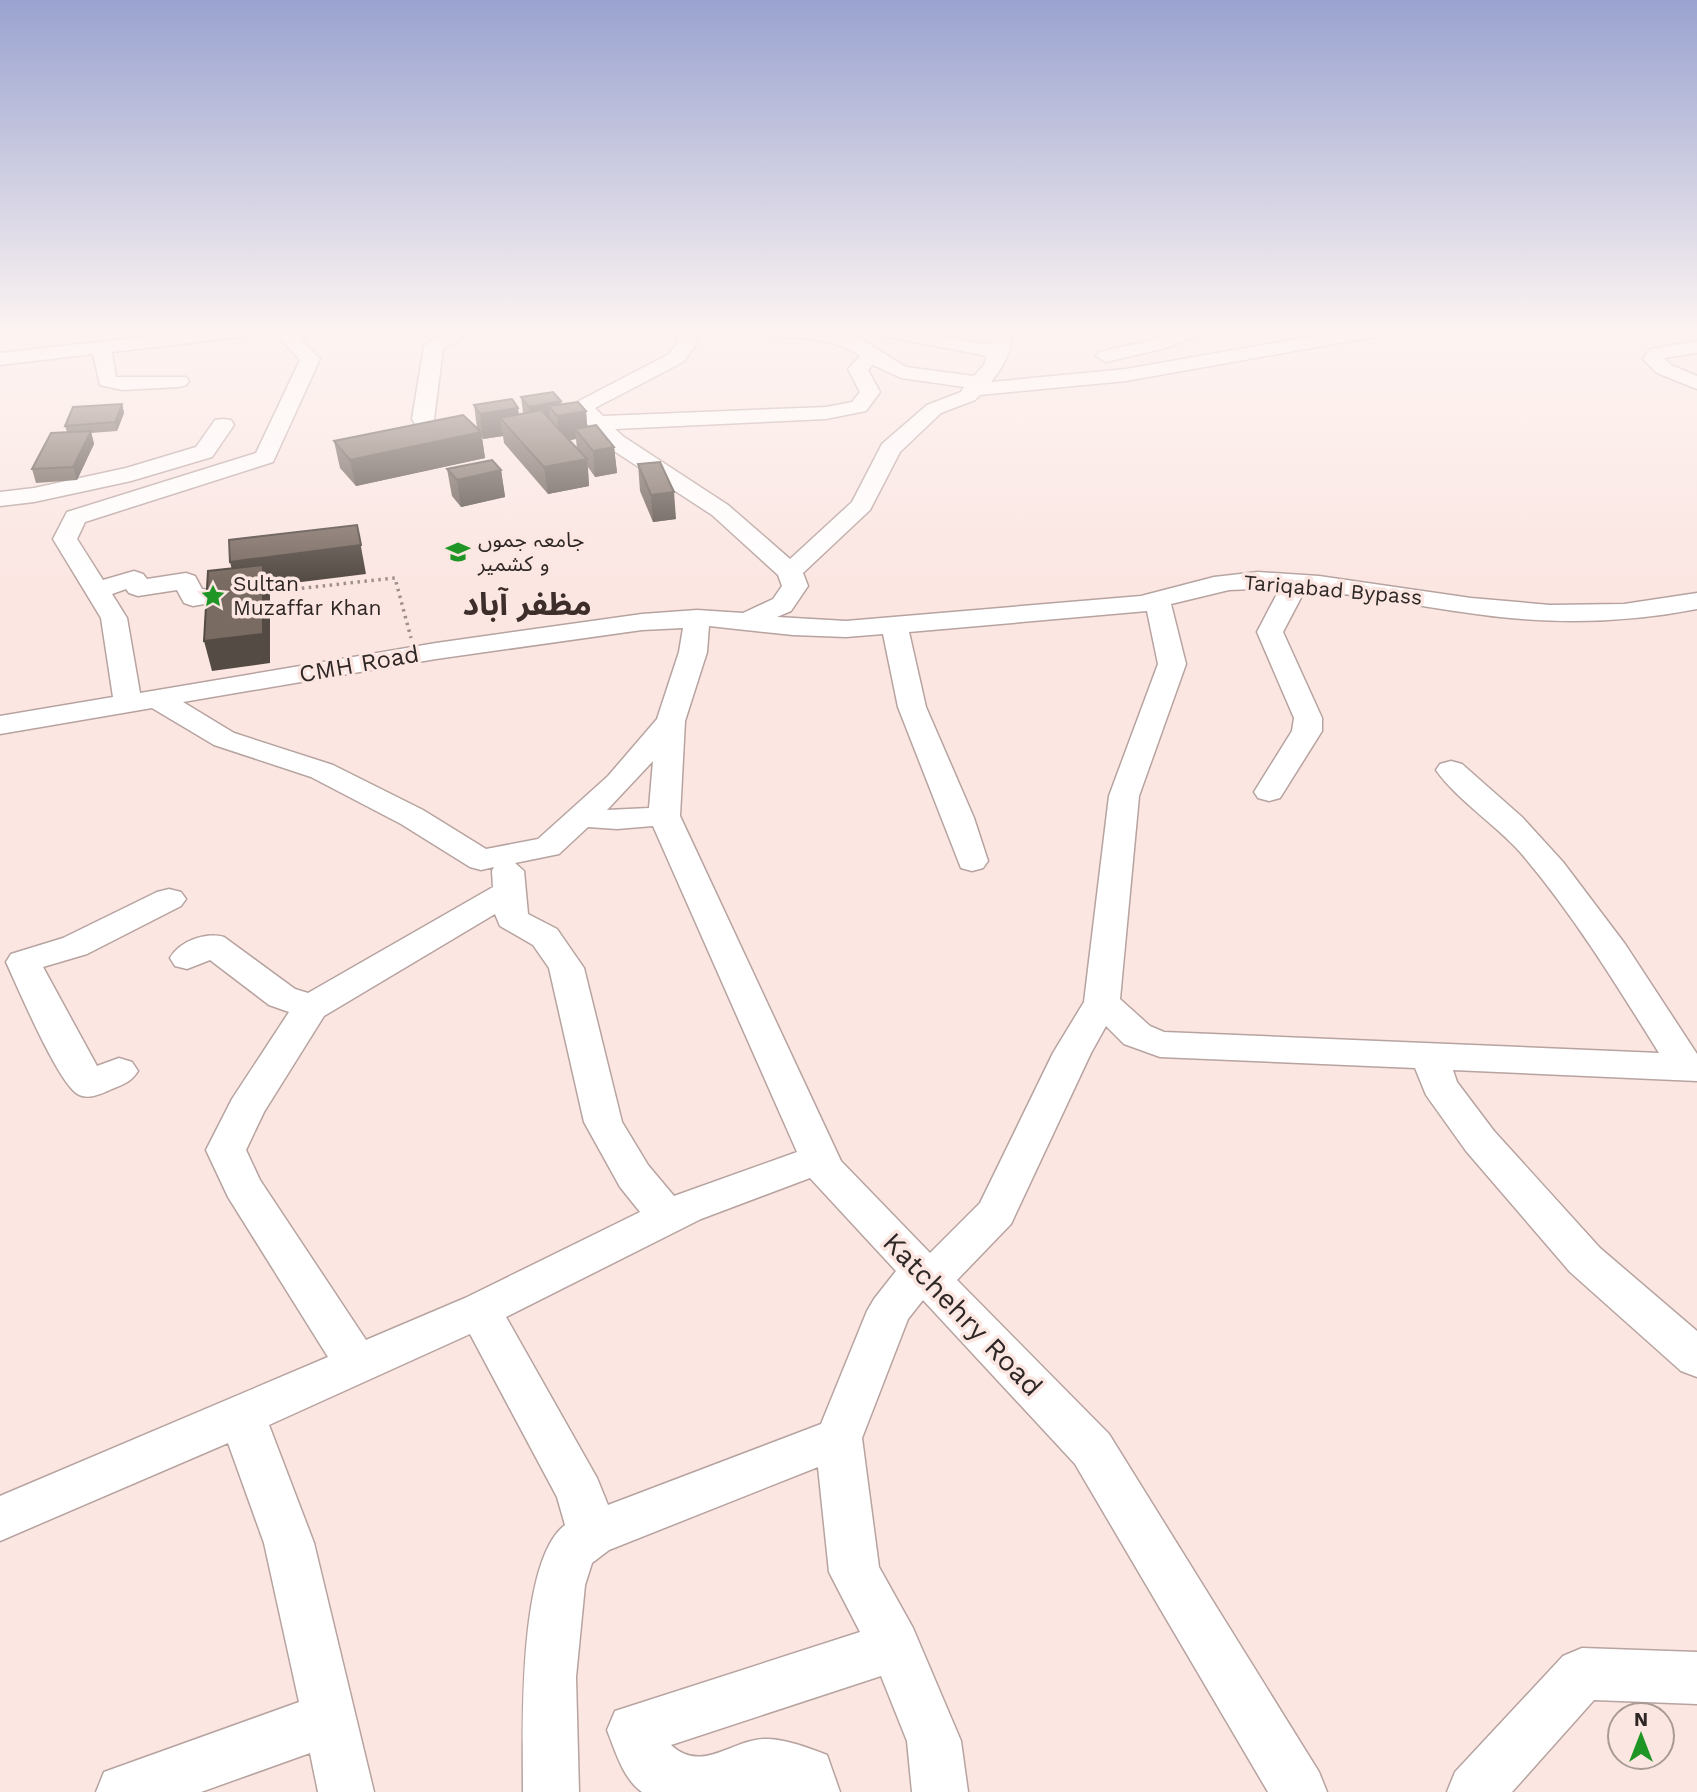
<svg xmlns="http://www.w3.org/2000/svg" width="1697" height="1792" viewBox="0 0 1697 1792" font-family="'Work Sans','Noto Sans Arabic',sans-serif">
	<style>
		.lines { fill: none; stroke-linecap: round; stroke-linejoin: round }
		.minor-casing { stroke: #b7a3a0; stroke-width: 3 }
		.path { stroke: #9f908d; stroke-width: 3.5; stroke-dasharray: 2.5 4.5; stroke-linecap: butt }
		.minor { fill: #fff; fill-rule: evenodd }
		.wall { fill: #695c54; fill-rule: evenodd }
		.shaded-wall { fill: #554b45 }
		.building { fill: #7a6b62; stroke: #554b45; stroke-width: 2 }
		.labels { text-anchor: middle; stroke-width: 7; stroke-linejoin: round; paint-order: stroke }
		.far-poi-label { font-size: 21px; fill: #2e2725; stroke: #fbe6e2; text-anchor: start }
		.far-street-label { font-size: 21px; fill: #2e2725; stroke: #fbe6e2 }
		.street-label { font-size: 24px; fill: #2e2725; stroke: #fbe6e2 }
		.near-street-label { font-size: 28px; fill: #2e2725; stroke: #fbe6e2 }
		.far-town-label { font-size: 32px; font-weight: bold; fill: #3e2e2b; stroke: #fbe6e2 }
	</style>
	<rect width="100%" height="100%" fill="#fbe6e2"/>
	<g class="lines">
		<g class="minor-casing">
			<g id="minor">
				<polygon points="203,330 260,330 250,336 112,352 116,377 186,377 189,381 186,385 179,387 122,390 100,385 93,354 0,365 0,353"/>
				<path d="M 272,330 L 292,330 L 320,359 L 273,462 L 85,522 L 77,539 L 103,580 L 134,571 L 143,574 L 147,579 L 186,573 L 195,576 L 202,589 L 221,591 L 225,596 L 221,601 L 193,606 L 184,603 L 177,590 L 138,596 L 129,593 L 126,589 L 112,594 L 127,618 L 140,693 L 436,643 L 642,614 L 697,610 L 743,613 L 773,599 L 782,586 L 778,575 L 712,515 L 608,447 L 572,407 L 575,403 L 669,354 L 677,343 L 677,330 L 696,330 L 697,343 L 683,362 L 595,408 L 603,416 L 826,407 L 852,402 L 860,392 L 848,369 L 860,356 C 835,338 803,339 773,336 L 766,334 L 764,330 L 838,331 L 866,342 L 906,367 L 974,376 L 984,365 L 987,356 L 883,336 L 873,330 L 911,330 L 990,345 L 993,335 L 992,330 L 1010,330 C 1017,346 1001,370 991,382 L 1126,369 L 1348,330 L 1389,330 L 1379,336 L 1126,381 L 980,395 L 975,400 L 941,413 L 900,452 L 870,510 L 803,573 L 808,586 L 791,611 L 777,617 L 846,621 L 1141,596 L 1214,577 L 1258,572 L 1319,576 L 1471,598 L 1550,605 L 1624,604 L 1697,593 L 1697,609 C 1632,622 1566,624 1500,617 C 1435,610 1370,595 1305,590 L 1283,632 L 1322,718 L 1322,731 L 1280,798 L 1269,801 L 1258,798 L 1254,792 L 1292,731 L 1294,718 L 1257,632 L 1280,588 L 1229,590 L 1171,604 L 1186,664 L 1139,796 L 1120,999 L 1150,1026 L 1164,1032 L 1659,1053 C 1616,984 1573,914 1520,852 C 1495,824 1456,799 1436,770 L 1440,764 L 1451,761 L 1462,764 L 1522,817 L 1563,862 L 1625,944 L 1697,1054 L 1697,1081 L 1453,1070 L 1457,1082 L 1494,1131 L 1600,1248 L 1697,1331 L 1697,1377 L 1681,1371 L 1570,1272 L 1466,1151 L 1426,1095 L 1415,1068 L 1160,1057 L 1124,1044 L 1106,1026 L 1091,1053 L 1011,1224 L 957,1280 L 1109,1434 L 1319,1772 L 1327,1792 L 1268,1792 L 1075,1464 L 923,1300 L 908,1319 L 862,1438 L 879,1567 L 913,1628 L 961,1741 L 968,1792 L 912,1792 L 907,1741 L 881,1676 L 671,1745 C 704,1775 733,1737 769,1739 C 788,1740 809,1748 827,1755 L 840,1792 L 642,1792 C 623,1779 615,1750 607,1730 L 615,1711 L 860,1632 L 829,1572 L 818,1467 L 609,1550 L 592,1563 L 585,1585 L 576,1677 L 579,1792 L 523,1792 C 523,1734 517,1561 565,1525 L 557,1497 L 470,1334 L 269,1425 L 314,1543 L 374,1792 L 318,1792 L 310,1753 L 201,1792 L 96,1792 L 104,1772 L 299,1702 L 264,1543 L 228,1443 L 0,1541 L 0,1496 L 328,1357 L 228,1197 L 206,1150 L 232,1099 L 289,1012 L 269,1005 L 210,960 L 187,969 L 175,966 L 170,958 C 180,941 205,932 224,937 L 295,989 L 308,993 L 493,887 L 492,871 L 494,867 L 481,870 L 470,867 L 401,824 L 311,777 L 214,745 L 152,708 L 0,734 L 0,716 L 113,697 L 101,618 L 53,539 L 67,512 L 256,453 L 300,360 ZM 873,365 L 901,378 L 964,387 L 961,392 L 927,405 L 882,444 L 852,502 L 790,559 L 728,505 L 624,437 L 615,429 L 826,419 L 866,411 L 880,392 L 868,370 ZM 1147,611 L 1158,664 L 1109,796 L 1084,1002 L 1053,1053 L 980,1203 L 930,1253 L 841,1161 L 680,816 L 685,721 L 707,652 L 709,626 L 793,635 L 846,637 L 883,634 L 898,707 L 961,868 L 972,871 L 983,868 L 988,861 L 974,818 L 926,707 L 909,632 ZM 683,628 L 679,652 L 657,719 L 608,776 L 538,839 L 486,849 L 423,810 L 333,765 L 234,733 L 183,702 L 436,659 L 642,630 ZM 653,761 L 649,808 L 607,810 ZM 653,826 L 797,1152 L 674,1196 L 648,1165 L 622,1122 L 584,968 L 557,929 L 528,914 L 524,871 L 515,863 L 559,854 L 588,827 L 617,829 ZM 495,914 L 500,926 L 533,945 L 549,968 L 584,1122 L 620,1187 L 640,1212 L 465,1298 L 366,1340 L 260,1180 L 246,1150 L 264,1112 L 324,1016 ZM 810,1178 L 896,1271 L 874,1299 L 867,1311 L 821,1424 L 608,1505 L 597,1478 L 506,1317 L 701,1219 Z"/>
				<polygon points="446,330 466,330 456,342 443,349 434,419 431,424 415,424 412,419 424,346"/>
				<polygon points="1178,330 1204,330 1201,334 1166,348 1106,362 1096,356 1099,352 1153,340"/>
				<polygon points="1697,341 1697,353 1664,358 1671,365 1697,376 1697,389 1657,373 1643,359 1650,349"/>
				<polygon points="223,419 231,420 234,425 212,457 131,481 34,502 0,506 0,492 34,488 126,468 196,447 215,420"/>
				<path d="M 169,889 L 181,892 L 186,899 L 181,906 L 87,954 L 43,967 L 97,1066 L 119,1058 L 132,1062 L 138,1071 C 131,1082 124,1084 112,1089 C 101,1094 87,1101 76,1093 C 55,1076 19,990 6,962 L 11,954 L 63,938 L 157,892 Z"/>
				<polygon points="1582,1648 1697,1652 1697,1704 1594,1700 1512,1792 1447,1792 1455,1772 1563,1656"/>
			</g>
		</g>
		<polyline class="path" points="267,592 395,578 411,638"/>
		<use href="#minor" class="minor"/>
	</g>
	<g class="wall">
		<path d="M 521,397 L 561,404 L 586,411 L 587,427 L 614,447 L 617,473 L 595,477 L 588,467 L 589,486 L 548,494 L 504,443 L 503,436 L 483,439 L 482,437 L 485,458 L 356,486 L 340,468 L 334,441 L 477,428 L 474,405 L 519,414 L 523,413 ZM 576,439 L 577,449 L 569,440 Z"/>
		<polygon points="122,404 124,413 117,431 91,433 94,444 77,480 36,483 32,469 67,432 65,426"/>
		<polygon points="638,464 676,519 653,522 640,491"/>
		<polygon points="447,469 501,470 505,497 461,507 452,496"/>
	</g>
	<g class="shaded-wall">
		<polygon points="561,401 563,415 586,411 588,437 575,429 576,439 560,442 557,416 549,406 551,429 532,432 529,407"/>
		<polygon points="122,404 124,413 117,431 115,422"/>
		<polygon points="518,408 522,433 500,418 503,436 483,439 480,414"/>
		<polygon points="91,431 94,444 77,480 73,467"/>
		<polygon points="481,432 485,458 356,486 350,460"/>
		<polygon points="614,447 617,473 595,477 593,451"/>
		<polygon points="587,459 589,486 548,494 544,467"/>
		<polygon points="501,470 505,497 461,507 457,480"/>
		<polygon points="674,492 676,519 653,522 651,495"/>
		<polygon points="357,525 366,574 269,586 270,593 270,663 212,671 204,641 237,590 230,562"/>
	</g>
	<g class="building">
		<polygon points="553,392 561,401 529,407 521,397"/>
		<polygon points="512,399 518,408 480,414 474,405"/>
		<polygon points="578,402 586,411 557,416 549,406"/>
		<polygon points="122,404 115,422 65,426 73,407"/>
		<polygon points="541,410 587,459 544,467 500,418"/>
		<polygon points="463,415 481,432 350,460 334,441"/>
		<polygon points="596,425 614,447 593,451 575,429"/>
		<polygon points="91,431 73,467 32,469 51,433"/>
		<polygon points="492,460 501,470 457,480 447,469"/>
		<polygon points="660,462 674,492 651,495 638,464"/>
		<polygon points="357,525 361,545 230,562 229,540"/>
		<polygon points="263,565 263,634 204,641 208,571"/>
	</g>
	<linearGradient id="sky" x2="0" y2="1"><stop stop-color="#9aa3d0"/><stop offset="0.57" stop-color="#fdf4f2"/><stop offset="1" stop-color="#fdf4f2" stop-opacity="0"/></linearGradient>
	<rect width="1697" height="581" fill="url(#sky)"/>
	<defs>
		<g id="university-bare" transform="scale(1.89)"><path d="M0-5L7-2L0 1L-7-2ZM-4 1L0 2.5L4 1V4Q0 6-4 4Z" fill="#1e9524" stroke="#fbe6e2" stroke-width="2.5" paint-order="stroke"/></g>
		<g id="sight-bare" transform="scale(1.89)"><path d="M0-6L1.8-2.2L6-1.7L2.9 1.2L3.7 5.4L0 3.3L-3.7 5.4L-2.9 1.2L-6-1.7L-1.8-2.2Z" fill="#1e9524" stroke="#fbe6e2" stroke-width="2.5" paint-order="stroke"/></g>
	</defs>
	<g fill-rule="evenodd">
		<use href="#university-bare" x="458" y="552"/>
		<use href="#sight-bare" x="213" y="596"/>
	</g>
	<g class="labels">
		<g class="far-poi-label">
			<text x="478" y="547">جامعہ جموں<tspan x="478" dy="24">و کشمیر</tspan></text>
			<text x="233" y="591">Sultan<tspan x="233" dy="24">Muzaffar Khan</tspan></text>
		</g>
		<g class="far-street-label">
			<text transform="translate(1333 590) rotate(5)" y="7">Tariqabad Bypass</text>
		</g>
		<g class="street-label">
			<text transform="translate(359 664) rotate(-10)" y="8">CMH Road</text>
		</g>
		<g class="near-street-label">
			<text transform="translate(963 1314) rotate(46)" y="10">Katchehry Road</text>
		</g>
		<g class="far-town-label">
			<text x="527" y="615">مظفر آباد</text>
		</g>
	</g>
	<g transform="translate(1641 1736)"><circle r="33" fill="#fbe6e2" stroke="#a99a96" stroke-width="2"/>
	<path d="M0-5L12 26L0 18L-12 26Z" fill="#1e9524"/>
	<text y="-10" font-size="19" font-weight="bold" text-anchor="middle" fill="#2e2725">N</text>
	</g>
</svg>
